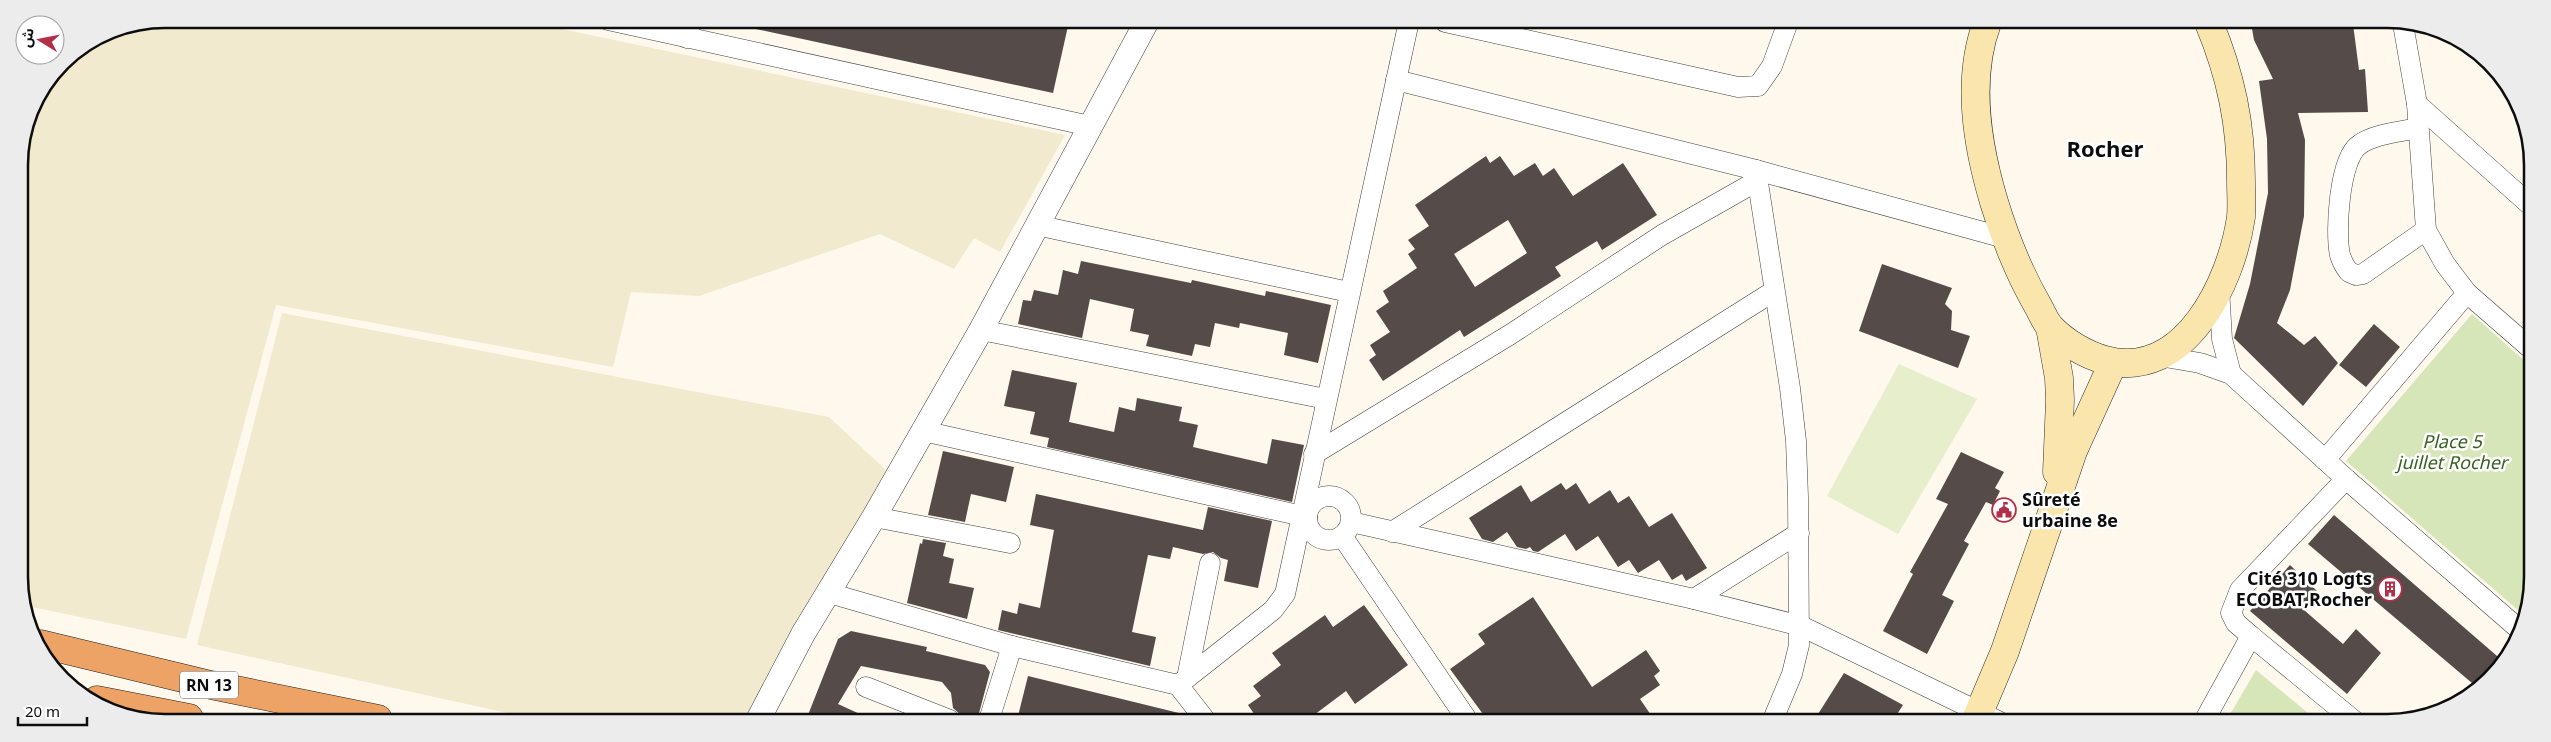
<svg xmlns="http://www.w3.org/2000/svg" width="2551" height="742" viewBox="0 0 2551 742" font-family="Georgia,'Noto Sans Arabic',serif">
	<style>
		.farmland { fill: #f2eacf }
		.green { fill: #d7e6b9 }
		.pitch { fill: #e7eecb }
		.building { fill: #554c4a; fill-rule: evenodd }
		.lines { fill: none; stroke-linecap: round; stroke-linejoin: round }
		.minor-casing { stroke: #404040; stroke-width: 21 }
		.tertiary-casing { stroke: #404040; stroke-width: 25 }
		.secondary-casing { stroke: #2f2f2f; stroke-width: 29 }
		.trunk-casing { stroke: #1e1e1e; stroke-width: 29 }
		.minor { stroke: #fff; stroke-width: 20 }
		.tertiary { stroke: #fff; stroke-width: 24 }
		.secondary { stroke: #fae6ad; stroke-width: 28 }
		.trunk { stroke: #eea366; stroke-width: 28 }
		.labels { text-anchor: middle; stroke-width: 5; stroke-linejoin: round; paint-order: stroke }
		.shield { fill: #fff; stroke: #565656; stroke-width: 1 }
		.shield-label { font-size: 16px; font-weight: bold; fill: #0d0d0d }
		.park-label { font-size: 18px; font-style: italic; fill: #376021; stroke: #fff }
		.poi-label { font-size: 18px; font-weight: bold; fill: #0d0d0d; stroke: #fff; text-anchor: start }
		.district-label { font-size: 22px; font-weight: bold; fill: #0d0d0d; stroke: #fff }
		.rim { fill: none; stroke: #0d0d0d; stroke-width: 2.5 }
	</style>
	<rect width="100%" height="100%" fill="#fef8ed"/>
	<g class="farmland">
		<polygon points="165,19 519,20 1065,135 1000,252 974,238 954,269 880,234 699,296 631,292 613,367 276,305 186,639 22,605 19,156 30,109 62,61 109,30"/>
		<polygon points="282,313 829,417 887,471 744,720 535,719 197,645"/>
	</g>
	<g class="green">
		<polygon points="2472,314 2528,364 2526,617 2346,461"/>
		<polygon points="2256,670 2320,723 2225,723"/>
	</g>
	<polygon class="pitch" points="1899,364 1977,399 1898,534 1827,496"/>
	<g class="building">
		<polygon points="752,20 1044,21 1068,26 1053,93 751,28"/>
		<polygon points="2251,23 2353,24 2359,70 2365,69 2368,112 2298,113 2305,140 2304,216 2290,290 2277,323 2304,345 2315,336 2338,363 2303,406 2234,338 2250,284 2268,193 2267,139 2259,81 2273,79 2254,40"/>
		<path d="M 1486,156 L 1490,163 L 1500,156 L 1514,176 L 1535,163 L 1543,176 L 1554,168 L 1573,196 L 1623,163 L 1657,215 L 1602,250 L 1597,241 L 1555,267 L 1561,276 L 1464,337 L 1460,330 L 1383,381 L 1369,360 L 1376,355 L 1370,345 L 1390,332 L 1376,311 L 1389,302 L 1383,291 L 1417,268 L 1408,254 L 1415,249 L 1408,240 L 1429,226 L 1415,205 ZM 1508,220 L 1527,253 L 1475,287 L 1454,254 Z"/>
		<polygon points="1081,261 1191,283 1192,280 1265,296 1266,291 1331,305 1318,363 1284,355 1288,333 1240,323 1239,328 1215,323 1210,347 1195,344 1192,356 1146,346 1149,335 1130,331 1134,309 1090,299 1082,338 1018,324 1023,300 1031,301 1034,290 1058,295 1063,270 1078,274"/>
		<polygon points="1882,264 1952,288 1945,304 1952,311 1951,330 1970,336 1958,368 1859,331"/>
		<polygon points="2374,324 2400,347 2366,387 2339,365"/>
		<polygon points="1012,370 1077,383 1069,422 1114,432 1119,407 1135,411 1137,398 1182,407 1179,421 1198,425 1193,447 1267,464 1272,439 1304,445 1292,502 1047,447 1049,438 1030,434 1035,412 1004,406"/>
		<polygon points="943,451 1014,467 1006,502 971,494 965,522 928,515"/>
		<polygon points="1961,452 2004,472 1995,488 2000,491 1993,505 1986,502 1964,541 1969,544 1942,595 1954,601 1927,654 1883,631 1913,574 1910,572 1948,504 1936,499"/>
		<polygon points="1561,483 1566,490 1576,483 1589,504 1610,490 1618,503 1629,496 1649,527 1672,513 1707,568 1686,581 1682,574 1672,580 1659,560 1638,573 1629,560 1618,567 1598,536 1576,551 1565,534 1538,552 1533,551 1530,547 1526,549 1517,547 1507,532 1493,542 1482,539 1469,518 1521,485 1531,502"/>
		<polygon points="1036,494 1203,530 1208,507 1272,521 1258,588 1224,581 1228,560 1221,558 1213,552 1203,554 1173,547 1170,559 1148,555 1132,632 1156,637 1150,666 998,630 1002,610 1017,614 1019,603 1040,608 1054,530 1030,525"/>
		<polygon points="2334,515 2504,662 2479,689 2308,544"/>
		<polygon points="923,539 946,543 943,556 954,559 949,583 974,588 967,619 907,603 920,543 922,544"/>
		<polygon points="2290,565 2318,592 2304,610 2343,644 2356,629 2381,653 2347,694 2250,611"/>
		<polygon points="1533,597 1592,687 1646,650 1660,671 1654,676 1660,685 1640,699 1655,721 1488,721 1450,669 1485,644 1478,634"/>
		<polygon points="1364,605 1408,665 1355,704 1346,691 1306,721 1259,721 1248,705 1261,696 1253,686 1281,665 1272,653 1325,615 1333,627"/>
		<polygon points="851,631 927,647 926,651 985,665 990,672 978,717 960,714 953,708 951,693 942,682 861,666 838,704 873,720 806,720 838,639"/>
		<polygon points="1844,673 1903,705 1892,722 1813,722"/>
		<polygon points="1028,676 1183,714 1182,720 1083,720 1067,716 1066,720 1017,720"/>
	</g>
	<g class="lines">
		<g class="minor-casing">
			<g id="minor">
				<polyline points="608,20 1090,126"/>
				<polyline points="1445,22 1738,87 1758,86 1772,66 1788,22"/>
				<polyline points="2403,24 2417,104 2426,230 2445,264 2467,293 2529,347"/>
				<polyline points="687,38 691,20"/>
				<polyline points="1396,80 1756,170 2005,238"/>
				<polyline points="2417,104 2529,204"/>
				<path d="M 2418,128 C 2400,132 2374,134 2359,145 C 2339,159 2335,233 2340,255 C 2342,262 2345,267 2349,272 L 2356,275 L 2363,274 L 2426,230"/>
				<polyline points="1756,170 1790,388 1796,441 1798,497 1799,645 1792,674 1772,722"/>
				<polyline points="1036,225 1349,292"/>
				<polyline points="2219,288 2222,339 2231,374"/>
				<polyline points="981,330 1326,399"/>
				<polyline points="2159,356 2200,363 2231,374 2346,479 2520,630"/>
				<polyline points="923,431 1307,517"/>
				<polyline points="1314,454 1511,334 1662,235 1757,181"/>
				<polyline points="2325,460 2467,293"/>
				<polyline points="2346,479 2240,590 2231,613 2236,623 2251,636 2357,723"/>
				<circle cx="1329" cy="518" r="22"/>
				<polyline points="874,517 1010,543"/>
				<polyline points="1351,522 1694,599 1801,626 2000,722"/>
				<polyline points="1392,532 1774,291"/>
				<polyline points="1342,536 1468,721"/>
				<polyline points="829,593 1012,646 1178,685 1206,721"/>
				<polyline points="1694,599 1799,533"/>
				<polyline points="1187,678 1210,563"/>
				<polyline points="1178,685 1273,610 1285,594 1409,21"/>
				<polyline points="866,687 950,720"/>
				<polyline points="989,720 1012,646"/>
				<polyline points="2203,723 2251,636"/>
			</g>
		</g>
		<g class="tertiary-casing">
			<polyline id="tertiary" points="758,720 803,634 874,517 981,330 1147,21"/>
		</g>
		<g class="secondary-casing">
			<g id="secondary">
				<path d="M 1987,23 C 1966,80 1977,145 1994,202 C 2005,238 2019,273 2038,306 C 2042,313 2045,321 2050,327 C 2064,342 2086,355 2105,360 C 2185,382 2232,281 2241,217 C 2242,205 2241,192 2241,181 C 2241,124 2231,76 2209,23"/>
				<polyline points="2050,327 2059,378 2060,400 2057,472"/>
				<polyline points="1975,722 2005,651 2073,451 2113,363"/>
			</g>
		</g>
		<g class="trunk-casing">
			<g id="trunk">
				<polyline points="41,644 211,685 378,719"/>
				<polyline points="97,700 189,718"/>
			</g>
		</g>
		<use href="#minor" class="minor"/>
		<use href="#tertiary" class="tertiary"/>
		<use href="#secondary" class="secondary"/>
		<use href="#trunk" class="trunk"/>
	</g>
	<defs>
		<g id="civic-ring" transform="scale(1.25)"><circle r="9.5" fill="#fff" stroke="#b32e47" stroke-width="1.5"/><path d="M-.6-6.5H3V-4.5H.6V-3L4-1V1h2V6H-6V1h2V-1L-.6-3ZM-1.2 2.5V6h2.4V2.5Z" fill="#b32e47"/></g>
		<g id="building-ring" transform="scale(1.25)"><circle r="9.5" fill="#fff" stroke="#b32e47" stroke-width="1.5"/><path d="M-4-6H4V6H1V3H-1V6H-4ZM-2.5-4.3h1.7v1.8h-1.7ZM.8-4.3h1.7v1.8H.8ZM-2.5-1h1.7V.8h-1.7ZM.8-1h1.7V.8H.8Z" fill="#b32e47"/></g>
	</defs>
	<g fill-rule="evenodd">
		<use href="#civic-ring" x="2004" y="510"/>
		<use href="#building-ring" x="2390" y="589"/>
	</g>
	<g class="labels">
		<rect class="shield" x="180" y="671.5" width="58" height="27" rx="4"/>
		<g class="shield-label">
			<text x="209" y="691">RN 13</text>
		</g>
		<g class="park-label">
			<text x="2452" y="448">Place 5<tspan x="2452" dy="21">juillet Rocher</tspan></text>
		</g>
		<g class="poi-label">
			<text x="2022" y="506">Sûreté<tspan x="2022" dy="21">urbaine 8e</tspan></text>
			<text x="2372" y="585" text-anchor="end">Cité 310 Logts<tspan x="2372" dy="21">ECOBAT,Rocher</tspan></text>
		</g>
		<g class="district-label">
			<text x="2105" y="157">Rocher</text>
		</g>
	</g>
	<path d="M0 0H2551V742H0ZM165 28H2387A137 137 0 0 1 2524 165V577A137 137 0 0 1 2387 714H165A137 137 0 0 1 28 577V165A137 137 0 0 1 165 28Z" fill="#ececec" fill-rule="evenodd"/>
	<path class="rim" d="M165 28H2387A137 137 0 0 1 2524 165V577A137 137 0 0 1 2387 714H165A137 137 0 0 1 28 577V165A137 137 0 0 1 165 28Z"/>
	<g transform="translate(40 40) rotate(280)"><circle r="24" fill="#ffffff" stroke="#9e9e9e"/>
	<path d="M0-4L9 19L0 12L-9 19Z" fill="#b32e47"/>
	<text y="-8" font-size="14" font-weight="bold" text-anchor="middle" fill="#0d0d0d">ش</text>
	</g>
	<path d="M18 717v8h69v-8" fill="none" stroke="#0d0d0d" stroke-width="2.5"/>
	<text x="25" y="717" font-size="15" fill="#0d0d0d" stroke="#ffffff" stroke-width="4" paint-order="stroke">20 m</text>
</svg>
